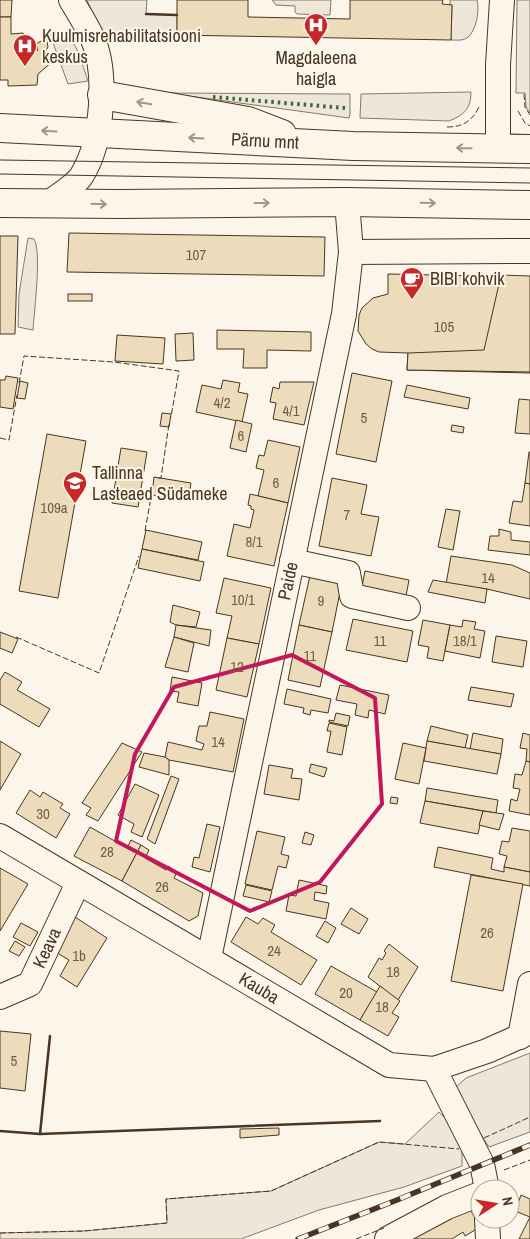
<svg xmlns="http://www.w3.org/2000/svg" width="530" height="1239" viewBox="0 0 530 1239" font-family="'Archivo Narrow',sans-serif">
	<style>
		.green { fill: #ede6d9; stroke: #887966 }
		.building { fill: #ecdcbc; stroke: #4a3520 }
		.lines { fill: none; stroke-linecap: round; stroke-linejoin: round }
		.minor-casing { stroke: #4a3520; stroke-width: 26 }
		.major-casing { stroke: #4a3520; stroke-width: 30 }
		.minor { stroke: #fbf6e9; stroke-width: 24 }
		.major { stroke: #fbf6e9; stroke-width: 28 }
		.tram { stroke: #4a3520; stroke-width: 1 }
		.rail-casing { stroke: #4a3520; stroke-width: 5.5 }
		.rail { stroke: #fbf6e9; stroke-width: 4; stroke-dasharray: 11; stroke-linecap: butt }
		.hedge { stroke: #436837; stroke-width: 4; stroke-dasharray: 2.5 4; stroke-linecap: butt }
		.fence { stroke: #4a3520; stroke-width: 1; stroke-dasharray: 6 2.5; stroke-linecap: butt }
		.wall { stroke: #4a3520; stroke-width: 2.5 }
		.oneway { stroke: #a29684 }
		.marked { fill: none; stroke: #c2185b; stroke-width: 4; stroke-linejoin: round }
		.labels { text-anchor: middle; stroke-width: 4; stroke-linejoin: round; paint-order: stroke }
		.number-label { font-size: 15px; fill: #725f47 }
		.poi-label { font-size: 18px; fill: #4a3520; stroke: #fbf6e9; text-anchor: start }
		.street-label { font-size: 18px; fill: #4a3520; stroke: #fbf6e9 }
	</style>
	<rect width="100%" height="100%" fill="#fbf6e9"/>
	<g class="green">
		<polygon points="87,0 147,0 146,14 177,15 177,35 101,33"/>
		<polygon points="272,0 331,0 330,15 297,14 295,12 295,6 276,5"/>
		<path d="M 450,0 L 477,0 C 480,10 476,32 467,38 C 462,41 456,40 451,40 L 452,5 L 450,5 Z"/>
		<polygon points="517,0 530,0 530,113 526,107 525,93 516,93"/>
		<path d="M 49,32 C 78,32 79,57 88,81 L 68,84 Z"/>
		<path d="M 471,92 C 471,109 464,115 449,121 L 360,118 L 361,94 Z"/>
		<polygon points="167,93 350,94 350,114 349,118"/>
		<path d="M 28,238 L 34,239 C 42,251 34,313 33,330 L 18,327 L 19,294 Z"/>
		<polygon points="530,1053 530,1132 489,1147 452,1091 466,1078"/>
		<polygon points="439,1112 446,1119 462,1147 462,1166 404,1187 319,1210 241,1239 0,1239 0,1233 84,1231 167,1223 166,1199 271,1191 379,1142 405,1144"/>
	</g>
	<g class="building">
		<polygon points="0,0 12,0 11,17 0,17"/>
		<polygon points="177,0 248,0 248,17 350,19 350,0 443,0 442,4 452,5 451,40 177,35"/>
		<polygon points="0,17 11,17 11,34 23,33 37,51 38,50 36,44 43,40 47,41 48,47 45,52 52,62 38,74 37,85 8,86 8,80 0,80"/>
		<polygon points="69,233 325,237 324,276 67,272"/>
		<polygon points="0,236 18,236 15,334 0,334"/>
		<polygon points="388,274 530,277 530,373 407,370 408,353 379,352 372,349 366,344 358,331 359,315 362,308 373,298 388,294"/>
		<polygon points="501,275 530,276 530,372 407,370 408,353 484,350"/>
		<rect x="68" y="294" width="24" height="7"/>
		<polygon points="217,330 311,332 311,351 267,350 267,368 243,368 244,349 217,349"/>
		<polygon points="193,333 194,360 176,361 175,334"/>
		<polygon points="117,335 165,338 163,364 115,361"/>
		<polygon points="352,373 392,381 376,462 336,454"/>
		<polygon points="6,376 18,378 13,409 0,407 0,380 5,380"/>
		<polygon points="223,380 240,383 238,392 248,394 242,422 196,412 202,385 221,389"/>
		<polygon points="20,381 28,383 25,399 17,398"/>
		<polygon points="280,382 314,382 304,425 273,419 276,403 270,402 273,387 279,389"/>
		<polygon points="407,385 470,398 468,409 404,397"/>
		<polygon points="519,399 530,400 530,434 515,433"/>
		<polygon points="162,413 171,414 169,427 160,426"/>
		<polygon points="236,420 252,424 246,452 230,448"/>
		<polygon points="452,425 464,427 463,433 451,431"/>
		<polygon points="47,434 86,441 58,598 19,591"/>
		<polygon points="268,440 300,447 288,503 258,496 264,470 256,468 259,455 264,456"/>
		<polygon points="121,448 147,452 138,507 112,503"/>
		<polygon points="529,452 530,452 530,484 525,483"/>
		<polygon points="154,477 191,483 188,501 152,495"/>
		<polygon points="332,478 367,485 361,514 379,517 371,556 319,546"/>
		<polygon points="525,483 530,484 530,526 509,523 513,501 522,502"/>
		<polygon points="250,494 288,503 274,566 227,556 234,524 250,528 254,510 251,509 251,506 248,505"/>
		<polygon points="446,509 460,511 453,550 438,547"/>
		<polygon points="499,529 511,532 511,540 530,542 530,555 488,550 490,536 499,536"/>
		<polygon points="146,530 202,542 198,560 142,549"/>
		<polygon points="142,549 204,562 200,581 138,568"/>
		<polygon points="451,556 512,565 530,573 530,599 487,589 446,584"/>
		<polygon points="311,571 343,577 332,632 299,625"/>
		<polygon points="365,571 409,580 405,601 361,592"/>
		<polygon points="224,578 271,588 259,644 227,638 232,616 216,613"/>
		<polygon points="433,580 487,589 485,603 428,592"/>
		<polygon points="173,605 200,612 196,627 176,625 170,622"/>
		<polygon points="353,619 413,631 407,662 346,650"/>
		<polygon points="423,620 450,625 443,661 427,658 429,647 418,645"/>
		<polygon points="463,620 476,622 474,629 485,631 480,658 445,651 450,625 462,627"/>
		<polygon points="176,625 211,630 209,646 174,637"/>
		<polygon points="299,625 332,632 320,687 288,680"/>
		<polygon points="0,632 18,639 12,653 0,648"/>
		<polygon points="496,636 527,641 523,667 492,662"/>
		<polygon points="174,637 194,643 188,672 165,667"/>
		<polygon points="227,638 259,644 247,697 216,690"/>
		<polygon points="5,672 22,682 17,690 50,709 39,727 0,704 0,680"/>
		<polygon points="172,677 202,683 198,706 177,702 179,692 170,691"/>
		<polygon points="340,685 389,695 385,714 369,710 368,718 355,715 357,704 336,700"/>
		<polygon points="471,687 514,694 511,707 468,700"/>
		<polygon points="287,689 331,699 328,713 311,710 310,715 303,713 304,708 284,704"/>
		<polygon points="210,712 244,719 233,772 169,760 165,757 168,742 202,750 204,744 196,741 199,726 207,726"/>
		<polygon points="336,713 350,716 348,726 329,722 329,720 334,721"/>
		<polygon points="329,723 347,727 342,755 327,752 331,731 327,731"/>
		<polygon points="431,726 468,735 465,748 427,741"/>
		<polygon points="473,733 503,739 501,754 470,749"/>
		<polygon points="523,733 530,735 530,762 526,761 527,749 520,748"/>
		<polygon points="0,741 21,754 0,790"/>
		<polygon points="427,741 501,754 497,774 424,761"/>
		<polygon points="122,743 142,752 98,821 86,815 91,808 82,803"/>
		<polygon points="403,743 426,748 419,784 395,779"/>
		<polygon points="144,753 165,757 169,760 169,775 139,767"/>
		<polygon points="526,761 530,762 530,815 509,811 511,799 517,801 520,789 513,788 515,774 522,775"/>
		<polygon points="311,764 327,768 324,777 309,772"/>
		<polygon points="269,765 293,769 291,778 302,779 299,800 264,794"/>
		<polygon points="171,776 179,779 155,844 147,839"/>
		<polygon points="135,784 159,795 142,837 131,832 134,824 118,815"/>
		<polygon points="427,788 498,800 496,813 425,801"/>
		<polygon points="30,790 40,797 43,792 63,804 60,808 70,814 56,838 16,813"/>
		<polygon points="391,797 398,798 397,804 390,803"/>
		<polygon points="425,801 483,811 478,834 420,823"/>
		<polygon points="483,811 504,814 499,830 479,825"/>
		<polygon points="207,824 220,827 210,872 192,867 194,857 199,858"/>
		<polygon points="90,827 127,848 131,840 141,845 122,881 74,856"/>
		<polygon points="512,828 530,831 530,872 504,867 507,856 499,854 502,841 509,842"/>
		<polygon points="257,831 285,837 281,854 289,856 286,868 278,866 272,890 245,884"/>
		<polygon points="305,832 314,835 311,845 302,843"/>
		<polygon points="141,845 149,850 145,858 166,870 168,866 177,872 174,878 203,893 198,916 189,921 122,881"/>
		<polygon points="438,847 493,858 491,869 504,872 504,867 530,872 530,886 434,867"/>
		<polygon points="0,868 28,884 0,931"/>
		<polygon points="471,875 523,884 503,991 451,981"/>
		<polygon points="299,880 327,886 326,894 315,892 314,900 329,903 326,919 286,911 289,895 296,896"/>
		<polygon points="246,885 272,891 269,902 243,896"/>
		<polygon points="351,908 368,919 359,934 341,924"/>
		<polygon points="75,917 107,938 77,987 60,976 69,960 54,951"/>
		<polygon points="246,917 258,924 263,918 275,925 271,932 317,960 301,985 231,942"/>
		<polygon points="325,921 336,928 328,943 316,936"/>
		<polygon points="21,923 38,932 30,946 13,937"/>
		<polygon points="15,941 25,947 19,956 9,951"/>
		<polygon points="389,944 418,967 398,1000 368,977 379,958 382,960 386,953 384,951"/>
		<polygon points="331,966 377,992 360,1020 315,994"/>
		<polygon points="380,986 400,1001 392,1013 399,1017 388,1036 360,1020"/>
		<polygon points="0,1031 31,1034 25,1091 0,1088"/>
		<polygon points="279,1128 279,1135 240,1138 240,1129"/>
		<polygon points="521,1195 530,1199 530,1239 519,1239 530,1217 515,1211"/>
		<polygon points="467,1204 480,1227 465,1236 463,1232 452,1239 407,1239"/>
	</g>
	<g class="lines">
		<g class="minor-casing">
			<g id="minor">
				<polyline points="498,148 498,65 502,0"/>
				<path d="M 50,202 C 59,195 77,184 82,175 C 103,141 108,72 92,37 C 86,24 78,12 71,0"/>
				<polyline points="351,252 530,251"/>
				<polyline points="292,561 348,573 352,596 408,608"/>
				<polyline points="0,836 389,1065 434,1069 487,1051 530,1032"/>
				<polyline points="209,958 344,314 351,252 347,202"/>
				<polyline points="0,997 30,984 78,883"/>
				<polyline points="520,1037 530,984"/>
				<polyline points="434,1069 482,1164 487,1189"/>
				<polyline points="487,1219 488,1239"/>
				<polyline points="387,1239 447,1207 480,1194"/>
			</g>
		</g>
		<g class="major-casing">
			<g id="major">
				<polyline points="102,95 248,121 282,134"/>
				<polyline points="0,128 353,146 530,149"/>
				<polyline points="0,203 120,204 347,202 530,205"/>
			</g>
		</g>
		<use href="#minor" class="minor"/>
		<use href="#major" class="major"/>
		<g class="tram">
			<polyline points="0,160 530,168"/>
			<polyline points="0,174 530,183"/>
		</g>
		<g class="rail-casing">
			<polyline id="rail" points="298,1239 397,1200 530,1145"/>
		</g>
		<use href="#rail" class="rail"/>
		<polyline class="hedge" points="213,97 345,108"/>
		<g class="fence">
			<polyline points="524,94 525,107 530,115"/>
			<polyline points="518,111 525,123 530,126"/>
			<path d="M 447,127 C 463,127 472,121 479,107"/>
			<polyline points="19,383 24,356 114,362 179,371 171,417"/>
			<polyline points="0,438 9,440 17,395"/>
			<polyline points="158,478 161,478 169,424"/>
			<polyline points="145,531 152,492"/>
			<polyline points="16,637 99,673 139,556"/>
			<polyline points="484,1138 530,1117"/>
			<polyline points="504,1170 530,1160"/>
			<polyline points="0,1233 84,1231 167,1223 166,1199 271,1191 379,1142 459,1149"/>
			<polyline points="356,1239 384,1228"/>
		</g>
		<g class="wall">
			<polyline points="146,14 177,15"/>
			<polyline points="111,33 177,35"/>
			<polyline points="0,1131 40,1134 380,1121"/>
			<polyline points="40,1134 50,1036"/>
		</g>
	</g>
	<defs><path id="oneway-shaft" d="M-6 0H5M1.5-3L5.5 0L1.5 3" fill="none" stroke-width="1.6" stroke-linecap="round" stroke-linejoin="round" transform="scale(1.25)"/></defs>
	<g class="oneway">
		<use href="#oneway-shaft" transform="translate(144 103) rotate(-170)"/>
		<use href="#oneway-shaft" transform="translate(49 131) rotate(-177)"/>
		<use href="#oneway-shaft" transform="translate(196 138) rotate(-177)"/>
		<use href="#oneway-shaft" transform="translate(464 148) rotate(-179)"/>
		<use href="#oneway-shaft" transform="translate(262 203)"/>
		<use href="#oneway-shaft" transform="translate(428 203) rotate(1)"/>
		<use href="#oneway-shaft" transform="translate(99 204) rotate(2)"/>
	</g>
	<path class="marked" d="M 292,655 L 375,698 L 382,804 L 320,882 L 250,911 L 116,841 L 135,754 L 174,687 Z"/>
	<defs>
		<g id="hospital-pin" transform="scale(1.25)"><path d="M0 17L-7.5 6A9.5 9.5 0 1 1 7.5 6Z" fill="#c62828" stroke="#fbf6e9"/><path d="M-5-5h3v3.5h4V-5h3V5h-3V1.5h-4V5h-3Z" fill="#fff"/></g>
		<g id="cafe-pin" transform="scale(1.25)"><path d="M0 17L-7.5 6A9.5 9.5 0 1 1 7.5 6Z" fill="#c62828" stroke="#fbf6e9"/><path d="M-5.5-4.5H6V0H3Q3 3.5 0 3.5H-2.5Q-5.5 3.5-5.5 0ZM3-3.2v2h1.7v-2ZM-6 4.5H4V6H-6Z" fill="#fff"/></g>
		<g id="school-pin" transform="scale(1.25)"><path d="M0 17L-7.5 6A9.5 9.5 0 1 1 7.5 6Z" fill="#c62828" stroke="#fbf6e9"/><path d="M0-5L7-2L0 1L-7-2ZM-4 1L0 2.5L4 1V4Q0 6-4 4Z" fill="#fff"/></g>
	</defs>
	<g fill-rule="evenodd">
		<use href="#hospital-pin" x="316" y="25"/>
		<use href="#hospital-pin" x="25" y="46"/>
		<use href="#cafe-pin" x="412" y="279"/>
		<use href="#school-pin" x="75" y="483"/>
	</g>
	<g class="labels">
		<g class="number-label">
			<text x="196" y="260">107</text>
			<text x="444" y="332">105</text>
			<text x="222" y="408">4/2</text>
			<text x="291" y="416">4/1</text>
			<text x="364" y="423">5</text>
			<text x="241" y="441">6</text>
			<text x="276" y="488">6</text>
			<text x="54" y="513">109a</text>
			<text x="347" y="520">7</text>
			<text x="254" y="547">8/1</text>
			<text x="488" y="583">14</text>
			<text x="243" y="605">10/1</text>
			<text x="321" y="606">9</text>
			<text x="380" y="646">11</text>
			<text x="465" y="646">18/1</text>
			<text x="310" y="661">11</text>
			<text x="237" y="672">12</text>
			<text x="218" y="747">14</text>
			<text x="43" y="819">30</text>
			<text x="107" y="857">28</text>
			<text x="162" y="892">26</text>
			<text x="487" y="938">26</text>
			<text x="274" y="956">24</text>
			<text x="79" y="961">1b</text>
			<text x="393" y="977">18</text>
			<text x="346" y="998">20</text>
			<text x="382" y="1012">18</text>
			<text x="14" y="1066">5</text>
		</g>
		<g class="poi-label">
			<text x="42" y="42">Kuulmisrehabilitatsiooni<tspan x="42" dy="21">keskus</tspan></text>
			<text x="316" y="64" text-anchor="middle">Magdaleena<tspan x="316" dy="21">haigla</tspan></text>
			<text x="430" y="285">BIBI kohvik</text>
			<text x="92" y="479">Tallinna<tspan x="92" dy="21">Lasteaed Südameke</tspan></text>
		</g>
		<g class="street-label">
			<text transform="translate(265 141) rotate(3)" y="6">Pärnu mnt</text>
			<text transform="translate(288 581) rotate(-78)" y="6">Paide</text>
			<text transform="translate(47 948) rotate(-65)" y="6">Keava</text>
			<text transform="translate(259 988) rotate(31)" y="6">Kauba</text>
		</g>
	</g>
	<g transform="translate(495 1204) rotate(78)"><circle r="24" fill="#fbf6e9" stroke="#b4a999"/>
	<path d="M0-4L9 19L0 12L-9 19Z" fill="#c62828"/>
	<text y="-8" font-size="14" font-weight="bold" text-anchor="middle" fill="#4a3520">N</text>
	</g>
</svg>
